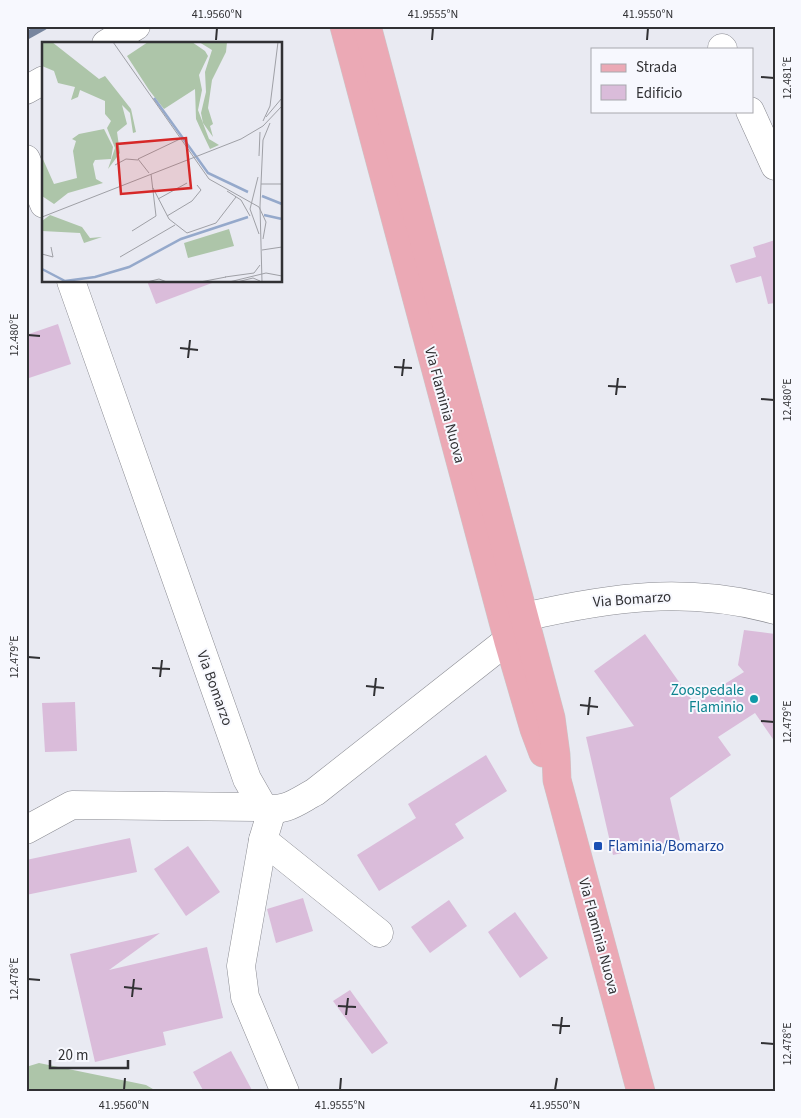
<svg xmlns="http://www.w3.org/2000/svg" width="801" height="1118" viewBox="0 0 801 1118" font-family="'Source Sans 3',sans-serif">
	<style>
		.green { fill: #adc5a9 }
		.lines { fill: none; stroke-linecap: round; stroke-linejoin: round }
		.stream { stroke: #77859e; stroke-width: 8 }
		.building { fill: #dabcda }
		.minor-casing { stroke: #898a91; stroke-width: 29 }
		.major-casing { stroke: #c9c9ca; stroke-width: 29 }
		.minor { stroke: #fff; stroke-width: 28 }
		.major { stroke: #eba9b5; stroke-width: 28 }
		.ticks { fill: none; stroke: #313134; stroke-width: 2 }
		.culture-dot { fill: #0f9aa8; stroke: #f7f8fe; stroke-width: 2 }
		.transit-dot { fill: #1a4fb4; stroke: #f7f8fe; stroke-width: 2 }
		.labels { text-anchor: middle; stroke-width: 4; stroke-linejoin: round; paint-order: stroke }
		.street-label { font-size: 15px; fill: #313134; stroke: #f7f8fe }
		.culture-label { font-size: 15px; fill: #0d838f; stroke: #f7f8fe; text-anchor: end }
		.transit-label { font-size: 15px; fill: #164399; stroke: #f7f8fe; text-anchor: start }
		.inset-river { fill: none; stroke: #95a9cb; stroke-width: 2.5 }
		.inset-road { fill: none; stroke: #9fa0a6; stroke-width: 1 }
		.view { fill: #d62828; fill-opacity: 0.15; stroke: #d62828; stroke-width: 2.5 }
		.inset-edge { fill: none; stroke: #313134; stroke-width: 2.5 }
		.neatline { fill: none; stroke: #313134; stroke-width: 2 }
		.ticks-label { font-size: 12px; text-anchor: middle; fill: #313134 }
	</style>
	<rect width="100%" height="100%" fill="#e9eaf2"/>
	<polygon class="green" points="39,1063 146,1085 158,1092 26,1092 26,1067"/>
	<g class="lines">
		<polyline class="stream" points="26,36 44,26"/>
	</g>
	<g class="building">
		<polygon points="775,240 775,303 768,304 761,276 736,283 730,265 756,257 753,247"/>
		<polygon points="147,281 212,281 212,283 156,304"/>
		<polygon points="58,324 71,364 26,379 26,335"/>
		<polygon points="744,630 775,634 775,742 755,713 718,737 731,755 670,798 680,840 613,855 586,737 634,726 594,671 645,634 694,703 744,672 738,665"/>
		<polygon points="75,702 77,751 45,752 42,703"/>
		<polygon points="486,755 507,791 455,824 464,838 379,891 357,855 416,818 408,804"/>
		<polygon points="130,838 137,872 26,895 26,860"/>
		<polygon points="188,846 220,892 186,916 154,869"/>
		<polygon points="303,898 313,931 276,943 267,909"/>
		<polygon points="449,900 467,926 430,953 411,927"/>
		<polygon points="515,912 548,958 520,978 488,932"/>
		<polygon points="160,933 109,970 207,947 223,1018 163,1032 166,1045 95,1062 70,954"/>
		<polygon points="350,990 388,1043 372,1054 333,1001"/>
		<polygon points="231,1051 253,1092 204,1092 193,1072"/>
	</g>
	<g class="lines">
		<g class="minor-casing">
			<g id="minor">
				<polyline points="106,44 136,26"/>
				<polyline points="722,48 723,49"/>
				<polyline points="26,90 44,80"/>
				<polyline points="750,111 775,166"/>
				<polyline points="26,159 44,204"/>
				<path d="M 71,281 L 247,779 L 263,807 C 283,814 298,801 315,792 L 508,640"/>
				<path d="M 524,617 C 611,597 686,586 775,610"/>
				<polyline points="272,810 263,840 241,966 245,997 285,1092"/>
				<polyline points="26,830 72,805 263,807"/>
				<polyline points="263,840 379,933"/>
			</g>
		</g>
		<g class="major-casing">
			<g id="major">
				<polyline points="344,26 508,640 534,729 543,753"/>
				<polyline points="367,26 551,718 556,755 557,780 641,1092"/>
			</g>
		</g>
		<use href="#minor" class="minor"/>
		<use href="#major" class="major"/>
	</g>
	<path class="ticks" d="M 216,40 L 217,28M 432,40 L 433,28M 647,40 L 648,28M 761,77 L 774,78M 28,335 L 40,336M 180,348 L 198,350M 188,358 L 190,340M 394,367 L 412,368M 402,376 L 404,359M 608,386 L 626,387M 616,395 L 618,378M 761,399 L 774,400M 28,657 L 40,658M 152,668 L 170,669M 160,677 L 162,660M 366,686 L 384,688M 374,696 L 376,678M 580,705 L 598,707M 588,715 L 590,697M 761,721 L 774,722M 28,979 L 40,980M 124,987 L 142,989M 132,997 L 134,979M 338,1006 L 356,1007M 346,1015 L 348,998M 552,1025 L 570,1026M 560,1034 L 562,1017M 761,1043 L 774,1044M 124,1090 L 125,1078M 340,1090 L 341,1078M 555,1090 L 557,1078"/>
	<circle class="culture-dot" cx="754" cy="699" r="5"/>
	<rect class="transit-dot" x="593" y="841" width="10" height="10" rx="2.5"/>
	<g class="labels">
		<g class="street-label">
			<text transform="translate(445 405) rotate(75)" y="5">Via Flaminia Nuova</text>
			<text transform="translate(632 599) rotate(-4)" y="5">Via Bomarzo</text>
			<text transform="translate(215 688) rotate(70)" y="5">Via Bomarzo</text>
			<text transform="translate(599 936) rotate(75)" y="5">Via Flaminia Nuova</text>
		</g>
		<g class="culture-label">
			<text x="744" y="695">Zoospedale<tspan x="744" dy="17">Flaminio</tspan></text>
		</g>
		<g class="transit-label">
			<text x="608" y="851">Flaminia/Bomarzo</text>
		</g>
	</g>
	<g transform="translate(42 42)">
		<rect width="240" height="240" fill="#e9eaf2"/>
		<path d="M 0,0 L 10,0 L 57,37 L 63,34 L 89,67 L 94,90 L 91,91 L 88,71 L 80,63 L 85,82 L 75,90 L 78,111 L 66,127 L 73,106 L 65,86 L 69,79 L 63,72 L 63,59 L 38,48 L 36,55 L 29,58 L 33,45 L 16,41 L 12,29 L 0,24 ZM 106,0 L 150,0 L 163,9 L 166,14 L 157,33 L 160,48 L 156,68 L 167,97 L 177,103 L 168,107 L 159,88 L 154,77 L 153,47 L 122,67 L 107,48 L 85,14 ZM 157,0 L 185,0 L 184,10 L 170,38 L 166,66 L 171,82 L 168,84 L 171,95 L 161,81 L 159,71 L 164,50 L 163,30 L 170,8 ZM 62,87 L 71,105 L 69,117 L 53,118 L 51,122 L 54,137 L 61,141 L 26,151 L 12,162 L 0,154 L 0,115 L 12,142 L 35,136 L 31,109 L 34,99 L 30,97 L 37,92 ZM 8,173 L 40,185 L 48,196 L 60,195 L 42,201 L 38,191 L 0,189 L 0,179 ZM 187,187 L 192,204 L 146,216 L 142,201 Z" fill="#adc5a9"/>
		<path class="inset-river" d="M 112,56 L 166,131 L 206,150M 220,154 L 240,162M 222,173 L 240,177M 0,227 L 23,239 L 53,235 L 87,225 L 139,197 L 206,175"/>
		<path class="inset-road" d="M 71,0 L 167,137M 224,75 L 240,56M 221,79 L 228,64 L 236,0M 199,97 L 221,84 L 240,64M 221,98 L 228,81M 217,114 L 218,90M 73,123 L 84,117 L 96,118M 107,131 L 96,117 L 138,97M 216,135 L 208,167 L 217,192M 167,137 L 217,165 L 224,180 L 221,197M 219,142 L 240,142M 111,146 L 127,177 L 145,191 L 174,181 L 194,155M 185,149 L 199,158 L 208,174M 116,157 L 145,141M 125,174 L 150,159 L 159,148 L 155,143M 0,175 L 199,97M 90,189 L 114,174 L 109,132M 220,208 L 240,205M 0,212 L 11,215 L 9,205M 78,215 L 133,183M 183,235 L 212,231 L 218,223M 105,240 L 117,237 L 125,240M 158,240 L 184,235M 187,240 L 224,231 L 240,234M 195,240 L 211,236 L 218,239M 220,240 L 218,164 L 221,98"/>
		<path class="view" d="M 144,96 L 149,146 L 79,152 L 75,102 Z"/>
		<rect width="240" height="240" class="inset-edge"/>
	</g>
	<rect width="801" height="1118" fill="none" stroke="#f7f8fe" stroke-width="55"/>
	<rect x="591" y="48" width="162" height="65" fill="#f7f8fe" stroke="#a8a8ad"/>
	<rect x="601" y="64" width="25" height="8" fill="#eba9b5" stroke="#a8a8ad"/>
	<text x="636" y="72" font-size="15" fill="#313134">Strada</text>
	<rect x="601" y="85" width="25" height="15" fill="#dabcda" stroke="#a8a8ad"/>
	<text x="636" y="98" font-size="15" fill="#313134">Edificio</text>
	<path d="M50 1060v8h78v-8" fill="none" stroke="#313134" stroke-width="2.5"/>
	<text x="58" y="1060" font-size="15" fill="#313134" stroke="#f7f8fe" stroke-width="4" paint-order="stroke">20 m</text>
	<rect x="28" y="28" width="746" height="1062" class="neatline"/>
	<g class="ticks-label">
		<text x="217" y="18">41.9560°N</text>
		<text x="433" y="18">41.9555°N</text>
		<text x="648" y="18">41.9550°N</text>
		<text transform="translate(787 78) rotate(-90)" y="4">12.481°E</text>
		<text transform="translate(14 335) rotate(-90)" y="4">12.480°E</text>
		<text transform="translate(787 400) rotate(-90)" y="4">12.480°E</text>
		<text transform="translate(14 657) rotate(-90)" y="4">12.479°E</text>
		<text transform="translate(787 722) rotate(-90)" y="4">12.479°E</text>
		<text transform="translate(14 979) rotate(-90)" y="4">12.478°E</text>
		<text transform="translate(787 1044) rotate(-90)" y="4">12.478°E</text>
		<text x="124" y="1109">41.9560°N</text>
		<text x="340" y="1109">41.9555°N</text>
		<text x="555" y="1109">41.9550°N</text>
	</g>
</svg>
